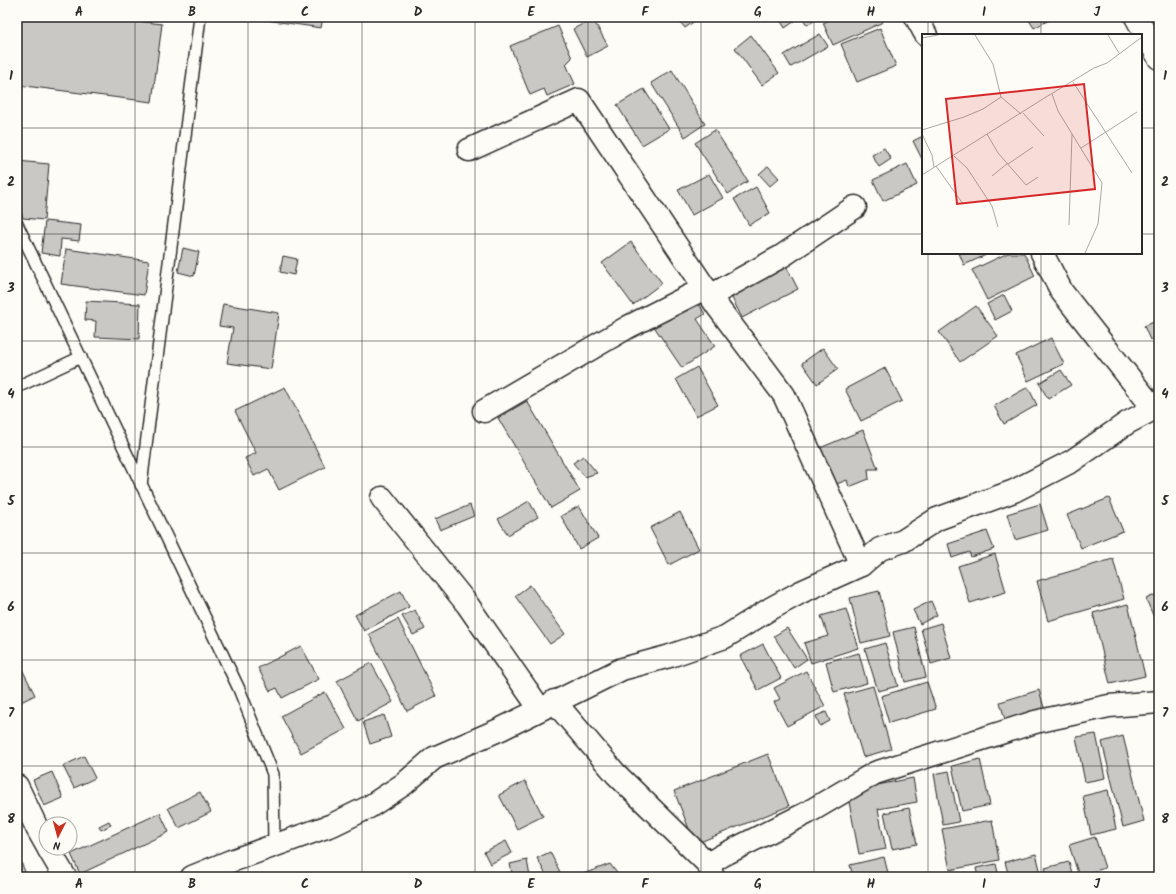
<svg xmlns="http://www.w3.org/2000/svg" width="1176" height="894" viewBox="0 0 1176 894" font-family="Kalam,sans-serif">
	<style>
		.building { fill: #c9c8c4; stroke: #2b2b2b }
		.lines { fill: none; stroke-linecap: round; stroke-linejoin: round }
		.service-casing { stroke: #2b2b2b; stroke-width: 14 }
		.minor-casing { stroke: #2b2b2b; stroke-width: 25 }
		.service { stroke: #fdfcf7; stroke-width: 11 }
		.minor { stroke: #fdfcf7; stroke-width: 22 }
		.grid { fill: none; stroke: #2b2b2b; stroke-width: 1; stroke-opacity: 0.55 }
		.inset-road { fill: none; stroke: #a9a8a5; stroke-width: 1 }
		.view { fill: #d62828; fill-opacity: 0.15; stroke: #d62828; stroke-width: 2 }
		.inset-edge { fill: none; stroke: #2b2b2b; stroke-width: 2 }
		.neatline { fill: none; stroke: #2b2b2b; stroke-width: 1.5 }
		.grid-label { font-size: 13px; text-anchor: middle; font-weight: bold; fill: #2b2b2b }
	</style>
	<rect width="100%" height="100%" fill="#fdfcf7"/>
	<filter id="ink" filterUnits="userSpaceOnUse"><feTurbulence type="fractalNoise" baseFrequency=".025" numOctaves="2"/><feDisplacementMap in="SourceGraphic" scale="8" xChannelSelector="R" yChannelSelector="G"/><feConvolveMatrix kernelMatrix="1 2 1 2 8 2 1 2 1" color-interpolation-filters="sRGB"/></filter>
	<g filter="url(#ink)">
		<g class="building">
			<polygon points="17,17 106,17 162,24 152,102 17,85"/>
			<polygon points="246,17 323,17 321,28"/>
			<polygon points="676,17 706,17 699,22 696,20 685,28"/>
			<polygon points="781,17 793,17 795,21 785,28 779,18"/>
			<polygon points="802,17 821,17 807,25"/>
			<polygon points="836,17 871,17 872,19 880,17 883,22 833,45 823,23"/>
			<polygon points="1027,17 1055,17 1034,28"/>
			<polygon points="593,19 608,46 587,57 573,29"/>
			<polygon points="558,26 572,58 566,64 575,84 547,96 544,89 530,95 510,46"/>
			<polygon points="880,28 896,66 857,82 841,44"/>
			<polygon points="820,34 828,46 791,67 784,55"/>
			<polygon points="751,35 779,73 762,85 735,48"/>
			<polygon points="672,70 705,124 685,137 651,83"/>
			<polygon points="644,89 669,129 642,145 617,105"/>
			<polygon points="715,130 748,181 728,194 695,143"/>
			<polygon points="923,136 923,161 913,141"/>
			<polygon points="884,148 891,159 879,167 872,155"/>
			<polygon points="17,161 49,164 44,220 23,218 17,198"/>
			<polygon points="907,164 917,185 883,201 873,180"/>
			<polygon points="768,166 779,178 770,186 759,174"/>
			<polygon points="709,174 723,198 692,215 678,190"/>
			<polygon points="756,187 770,213 749,225 734,199"/>
			<polygon points="45,221 81,225 79,241 61,239 60,256 41,253"/>
			<polygon points="631,242 662,283 633,305 602,263"/>
			<polygon points="183,248 199,252 194,276 178,272"/>
			<polygon points="66,249 149,261 144,295 61,284"/>
			<polygon points="959,253 985,253 986,255 964,265"/>
			<polygon points="1008,253 1024,253 1035,276 987,300 972,270"/>
			<polygon points="283,256 297,259 294,275 280,272"/>
			<polygon points="785,264 798,289 742,318 729,292"/>
			<polygon points="1004,295 1012,311 995,320 987,304"/>
			<polygon points="695,298 705,314 697,319 715,346 682,368 653,325"/>
			<polygon points="86,301 140,304 139,339 95,337 96,321 85,320"/>
			<polygon points="223,304 279,313 271,369 227,363 233,328 219,326"/>
			<polygon points="976,306 998,336 960,362 939,332"/>
			<polygon points="1159,320 1159,336 1150,340 1144,326"/>
			<polygon points="1051,338 1064,364 1028,381 1016,355"/>
			<polygon points="823,348 838,369 817,384 802,363"/>
			<polygon points="697,367 718,405 696,416 676,379"/>
			<polygon points="885,368 902,401 861,421 845,389"/>
			<polygon points="1061,370 1071,385 1048,399 1039,383"/>
			<polygon points="285,387 325,467 279,490 268,469 254,476 245,458 256,453 235,411"/>
			<polygon points="1028,387 1037,405 1004,424 994,406"/>
			<polygon points="527,401 580,491 551,508 498,418"/>
			<polygon points="863,430 878,469 868,469 869,479 849,487 847,480 834,485 820,448"/>
			<polygon points="583,456 597,473 585,477 573,463"/>
			<polygon points="1109,498 1123,531 1081,548 1067,515"/>
			<polygon points="529,501 538,517 508,535 498,519"/>
			<polygon points="1040,504 1048,530 1015,540 1007,514"/>
			<polygon points="470,505 474,516 440,530 435,519"/>
			<polygon points="579,506 598,538 579,549 561,516"/>
			<polygon points="680,512 699,549 669,565 650,528"/>
			<polygon points="987,531 994,549 971,557 969,552 952,558 948,544"/>
			<polygon points="995,554 1006,592 970,603 958,566"/>
			<polygon points="1113,559 1124,599 1048,621 1037,581"/>
			<polygon points="530,585 565,634 550,644 515,596"/>
			<polygon points="401,591 409,607 364,631 355,615"/>
			<polygon points="879,591 890,636 861,643 850,598"/>
			<polygon points="1159,593 1159,629 1146,599"/>
			<polygon points="931,601 937,615 920,624 913,610"/>
			<polygon points="1128,604 1145,676 1110,684 1093,613"/>
			<polygon points="846,609 858,648 811,663 804,643 828,636 821,616"/>
			<polygon points="415,610 425,629 413,635 402,616"/>
			<polygon points="398,619 436,696 407,711 369,634"/>
			<polygon points="941,623 951,658 931,664 921,629"/>
			<polygon points="914,627 926,677 905,682 893,632"/>
			<polygon points="787,628 807,659 794,668 774,636"/>
			<polygon points="885,643 898,686 878,691 865,649"/>
			<polygon points="763,644 781,678 758,690 740,656"/>
			<polygon points="301,646 319,679 282,698 277,688 270,691 258,668"/>
			<polygon points="859,653 867,683 834,692 826,662"/>
			<polygon points="17,659 35,695 17,704"/>
			<polygon points="371,663 393,702 358,721 337,681"/>
			<polygon points="806,671 825,706 787,726 774,702 780,699 774,688"/>
			<polygon points="927,682 936,709 889,723 881,696"/>
			<polygon points="873,686 891,749 863,757 844,694"/>
			<polygon points="1039,690 1045,711 1006,723 1000,702"/>
			<polygon points="325,692 346,729 301,753 281,716"/>
			<polygon points="826,712 830,721 820,726 816,716"/>
			<polygon points="384,715 391,737 370,744 363,722"/>
			<polygon points="1096,734 1105,778 1085,782 1076,737"/>
			<polygon points="1123,736 1144,821 1123,827 1102,742"/>
			<polygon points="768,754 789,806 695,844 674,791"/>
			<polygon points="84,756 95,778 74,788 63,766"/>
			<polygon points="980,759 990,805 962,811 952,766"/>
			<polygon points="949,771 959,822 943,825 934,774"/>
			<polygon points="52,772 63,798 44,806 33,780"/>
			<polygon points="913,778 917,802 878,809 886,849 859,854 847,791"/>
			<polygon points="525,781 543,816 517,829 499,795"/>
			<polygon points="1108,790 1116,829 1091,835 1083,796"/>
			<polygon points="200,792 211,812 179,828 168,808"/>
			<polygon points="909,808 917,844 892,849 884,813"/>
			<polygon points="160,813 169,832 80,874 71,854"/>
			<polygon points="992,820 999,860 950,870 942,829"/>
			<polygon points="109,821 111,825 101,830 99,826"/>
			<polygon points="1095,837 1105,868 1079,876 1069,845"/>
			<polygon points="506,841 512,853 490,864 484,852"/>
			<polygon points="550,852 560,872 551,877 547,877 537,858"/>
			<polygon points="17,853 26,874 18,877 17,877"/>
			<polygon points="1036,854 1042,877 1009,877 1005,862"/>
			<polygon points="884,857 889,877 853,877 850,865"/>
			<polygon points="527,860 530,877 513,877 510,864"/>
			<polygon points="1069,862 1073,877 1048,877 1045,868"/>
			<polygon points="610,864 620,877 575,877"/>
			<polygon points="996,864 999,877 978,877 976,868"/>
		</g>
		<g class="lines">
			<g class="service-casing">
				<g id="service">
					<polyline points="17,224 239,689 273,774 274,846"/>
					<polyline points="17,387 81,357"/>
					<polyline points="141,485 200,17"/>
				</g>
			</g>
			<g class="minor-casing">
				<g id="minor">
					<polyline points="916,17 926,35"/>
					<polyline points="1136,17 1159,58"/>
					<polyline points="469,150 579,100 717,306 784,395 861,565"/>
					<polyline points="1042,253 1062,292 1154,409"/>
					<polyline points="710,296 782,256 855,207"/>
					<polyline points="484,411 628,327 705,288"/>
					<polyline points="382,498 467,604 540,709"/>
					<polyline points="554,701 616,774 708,864 713,877"/>
					<polyline points="17,786 37,828 46,844"/>
					<polyline points="48,848 65,877"/>
					<polyline points="708,864 723,855 807,813 875,773 1035,722 1109,706 1159,702"/>
					<polyline points="192,877 231,861 332,825 369,807 404,784 434,758 501,729 622,669 670,656 725,637 770,609 801,592 861,565 880,549 903,541 937,519 1014,491 1072,461 1127,423 1159,406"/>
				</g>
			</g>
			<use href="#service" class="service"/>
			<use href="#minor" class="minor"/>
		</g>
	</g>
	<path class="grid" d="M 135,17 L 135,877M 248,17 L 248,877M 362,17 L 362,877M 475,17 L 475,877M 588,17 L 588,877M 701,17 L 701,877M 814,17 L 814,877M 928,17 L 928,35M 1041,17 L 1041,35M 17,128 L 923,128M 1141,128 L 1159,128M 17,234 L 923,234M 1141,234 L 1159,234M 928,253 L 928,877M 1041,253 L 1041,877M 17,341 L 1159,341M 17,447 L 1159,447M 17,553 L 1159,553M 17,660 L 1159,660M 17,766 L 1159,766"/>
	<g transform="translate(922 34)">
		<rect width="220" height="220" fill="#fdfcf7"/>
		<path class="inset-road" d="M 53,1 L 71,30 L 79,63 L 99,80M 186,1 L 197,19M 0,4 L 16,1M 151,48 L 210,139M 130,60 L 136,77 L 180,149 L 176,190 L 163,219M 101,79 L 122,102M 0,96 L 42,83 L 61,75 L 79,63M 0,100 L 10,121 L 12,133M 65,100 L 76,119 L 104,151 L 116,143M 159,114 L 215,78M 32,122 L 45,134 L 70,172 L 76,193M 86,130 L 111,113M 14,132 L 41,170M 0,141 L 124,63 L 172,34 L 185,29 L 220,3M 70,142 L 86,129M 147,191 L 150,100"/>
		<path class="view" d="M 162,50 L 173,155 L 35,170 L 24,65 Z"/>
		<rect width="220" height="220" class="inset-edge"/>
	</g>
	<rect width="1176" height="894" fill="none" stroke="#fdfcf7" stroke-width="44"/>
	<g transform="translate(58 836) rotate(186)"><circle r="19" fill="#fdfcf7" stroke="#a9a8a5"/>
	<path d="M0-3L7 15L0 10L-7 15Z" fill="#c8321e"/>
	<text y="-6" font-size="11" font-weight="bold" text-anchor="middle" fill="#2b2b2b">N</text>
	</g>
	<rect x="22" y="22" width="1132" height="850" class="neatline"/>
	<g class="grid-label">
		<text x="79" y="16">A</text>
		<text x="192" y="16">B</text>
		<text x="305" y="16">C</text>
		<text x="418" y="16">D</text>
		<text x="531" y="16">E</text>
		<text x="645" y="16">F</text>
		<text x="758" y="16">G</text>
		<text x="871" y="16">H</text>
		<text x="984" y="16">I</text>
		<text x="1097" y="16">J</text>
		<text x="11" y="80">1</text>
		<text x="1165" y="80">1</text>
		<text x="11" y="186">2</text>
		<text x="1165" y="186">2</text>
		<text x="11" y="292">3</text>
		<text x="1165" y="292">3</text>
		<text x="11" y="398">4</text>
		<text x="1165" y="398">4</text>
		<text x="11" y="505">5</text>
		<text x="1165" y="505">5</text>
		<text x="11" y="611">6</text>
		<text x="1165" y="611">6</text>
		<text x="11" y="717">7</text>
		<text x="1165" y="717">7</text>
		<text x="11" y="823">8</text>
		<text x="1165" y="823">8</text>
		<text x="79" y="888">A</text>
		<text x="192" y="888">B</text>
		<text x="305" y="888">C</text>
		<text x="418" y="888">D</text>
		<text x="531" y="888">E</text>
		<text x="645" y="888">F</text>
		<text x="758" y="888">G</text>
		<text x="871" y="888">H</text>
		<text x="984" y="888">I</text>
		<text x="1097" y="888">J</text>
	</g>
</svg>
